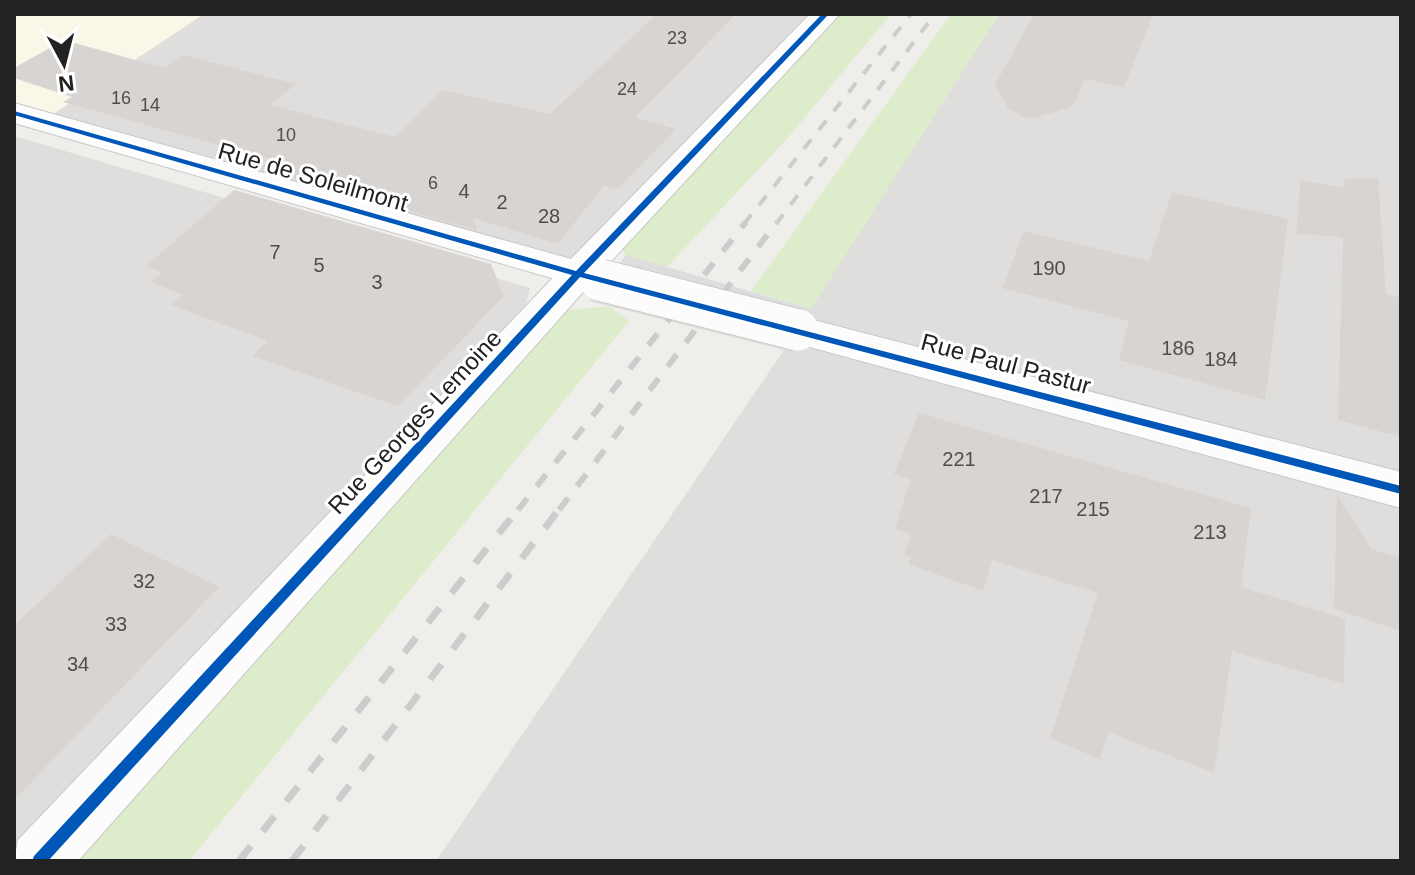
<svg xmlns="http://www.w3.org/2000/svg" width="1415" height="875" viewBox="0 0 1415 875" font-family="Arial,sans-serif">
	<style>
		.residential { fill: #dfdedc }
		.education { fill: #f8f7e8 }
		.grass { fill: #ddeccb }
		.pier { fill: #dedddd }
		.building { fill: #d7d4d2 }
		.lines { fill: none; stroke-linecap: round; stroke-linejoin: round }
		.minor-casing { stroke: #c9c8c7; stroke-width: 2 }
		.tertiary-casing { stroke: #c9c8c7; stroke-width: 2 }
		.minor { fill: #fdfcfc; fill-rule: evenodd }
		.tertiary { fill: #fdfcfc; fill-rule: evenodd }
		.rail-far2 { stroke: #ccc; stroke-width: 4; stroke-dasharray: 12 12; stroke-linecap: butt }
		.rail-far1 { stroke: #ccc; stroke-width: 6; stroke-dasharray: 15 15; stroke-linecap: butt }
		.rail { stroke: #ccc; stroke-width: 7; stroke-dasharray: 19 19; stroke-linecap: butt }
		.tertiary-bridge-casing { stroke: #c9c8c7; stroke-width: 43; stroke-linecap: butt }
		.tertiary-bridge { stroke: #fdfcfc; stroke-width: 41 }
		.cycleway-casing { stroke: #fff; stroke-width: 5 }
		.cycleway { fill: #0057b8; fill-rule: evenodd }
		.labels { text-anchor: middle; stroke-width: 6; stroke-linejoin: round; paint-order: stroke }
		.far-number-label { font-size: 18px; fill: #4f4e4e }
		.number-label { font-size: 20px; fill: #4f4e4e }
		.street-label { font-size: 24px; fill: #222; stroke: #fff }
	</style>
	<rect width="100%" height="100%" fill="#f0eeeb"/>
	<g class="residential">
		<polygon points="204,14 812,14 578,274 50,116"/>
		<polygon points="999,14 1401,14 1401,861 436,861 784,350"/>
		<polygon points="14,136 530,288 525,310 14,856"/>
	</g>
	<polygon class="education" points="14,14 204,14 50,116 14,106"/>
	<g class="grass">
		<polygon points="826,14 891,14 786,140 667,267 626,255 614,237"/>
		<polygon points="951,14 999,14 811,309 751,291"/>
		<polygon points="609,306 629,321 189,861 63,861 542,313"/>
	</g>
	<polygon class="pier" points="626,255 811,309 784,350 589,301"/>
	<g class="building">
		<polygon points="657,14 736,14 635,118 676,129 618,189 604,185 558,244 473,218 477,230 259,169 270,159 63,102 72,97 14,78 14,68 64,40 164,68 183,55 296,84 270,105 395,137 443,90 550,114"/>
		<polygon points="1034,14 1153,14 1124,87 1085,79 1073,106 1035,118 1024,117 1008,108 995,85"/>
		<polygon points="1378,178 1386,294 1401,297 1401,437 1338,420 1343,237 1296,234 1301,180 1344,188 1344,179"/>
		<polygon points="234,190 491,264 504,296 398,406 252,356 268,341 171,305 183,295 151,282 162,272 146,266"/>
		<polygon points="1172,192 1288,219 1265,400 1119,360 1129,321 1002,288 1024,231 1149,261"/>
		<polygon points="919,413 1251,508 1241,587 1345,619 1344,684 1232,651 1214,773 1108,732 1100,759 1050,738 1098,593 992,560 983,591 908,564 911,558 904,555 911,534 895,529 911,479 894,474"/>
		<polygon points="1337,495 1371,549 1401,558 1401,631 1334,609"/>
		<polygon points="111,534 219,587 14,800 14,626"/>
	</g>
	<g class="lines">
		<g class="minor-casing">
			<polygon id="minor" points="810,14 840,14 591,283 78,861 14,861 18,840 565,265"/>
		</g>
		<g class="tertiary-casing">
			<g id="tertiary">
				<polygon points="14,103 614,271 619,280 614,289 600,292 14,123"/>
				<polygon points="798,316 1401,472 1401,508 784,340 778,330 784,320"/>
			</g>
		</g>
		<use href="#minor" class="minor"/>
		<use href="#tertiary" class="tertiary"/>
		<g class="rail-far2">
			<polyline points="744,224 911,14"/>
			<polyline points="776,224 935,14"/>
		</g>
		<g class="rail-far1">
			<polyline points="518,510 746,222"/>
			<polyline points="559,510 777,222"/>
		</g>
		<g class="rail">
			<polyline points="239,861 519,508"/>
			<polyline points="292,861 560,508"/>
		</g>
		<g class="tertiary-bridge-casing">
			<polyline id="tertiary-bridge" points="600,280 798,330"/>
		</g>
		<use href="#tertiary-bridge" class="tertiary-bridge"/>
		<g class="cycleway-casing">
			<polygon id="cycleway" points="822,14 829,14 584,273 1401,486 1401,494 580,277 48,861 32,861 34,856 572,275 14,115 14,111 576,271"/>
		</g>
		<use href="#cycleway" class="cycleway"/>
	</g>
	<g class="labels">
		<g class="far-number-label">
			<text x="677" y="44">23</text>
			<text x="627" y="95">24</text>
			<text x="121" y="104">16</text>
			<text x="150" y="111">14</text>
			<text x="286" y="141">10</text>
			<text x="433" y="189">6</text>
		</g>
		<g class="number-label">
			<text x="464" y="198">4</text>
			<text x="502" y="209">2</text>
			<text x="549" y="223">28</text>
			<text x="275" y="259">7</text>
			<text x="319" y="272">5</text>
			<text x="1049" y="275">190</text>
			<text x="377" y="289">3</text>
			<text x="1178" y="355">186</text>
			<text x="1221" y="366">184</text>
			<text x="959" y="466">221</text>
			<text x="1046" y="503">217</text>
			<text x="1093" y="516">215</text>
			<text x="1210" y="539">213</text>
			<text x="144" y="588">32</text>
			<text x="116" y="631">33</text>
			<text x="78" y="671">34</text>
		</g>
		<g class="street-label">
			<text transform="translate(313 177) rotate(16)" y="8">Rue de Soleilmont</text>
			<text transform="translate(1006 364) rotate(15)" y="8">Rue Paul Pastur</text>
			<text transform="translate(415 422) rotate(-47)" y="8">Rue Georges Lemoine</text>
		</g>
	</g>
	<rect width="1415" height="875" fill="none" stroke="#222222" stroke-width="32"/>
	<g transform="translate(64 64) rotate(173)" stroke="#ffffff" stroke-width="6" paint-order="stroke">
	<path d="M0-6L14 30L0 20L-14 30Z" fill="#222222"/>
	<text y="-12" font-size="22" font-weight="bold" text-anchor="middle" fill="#222222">N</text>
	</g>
</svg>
